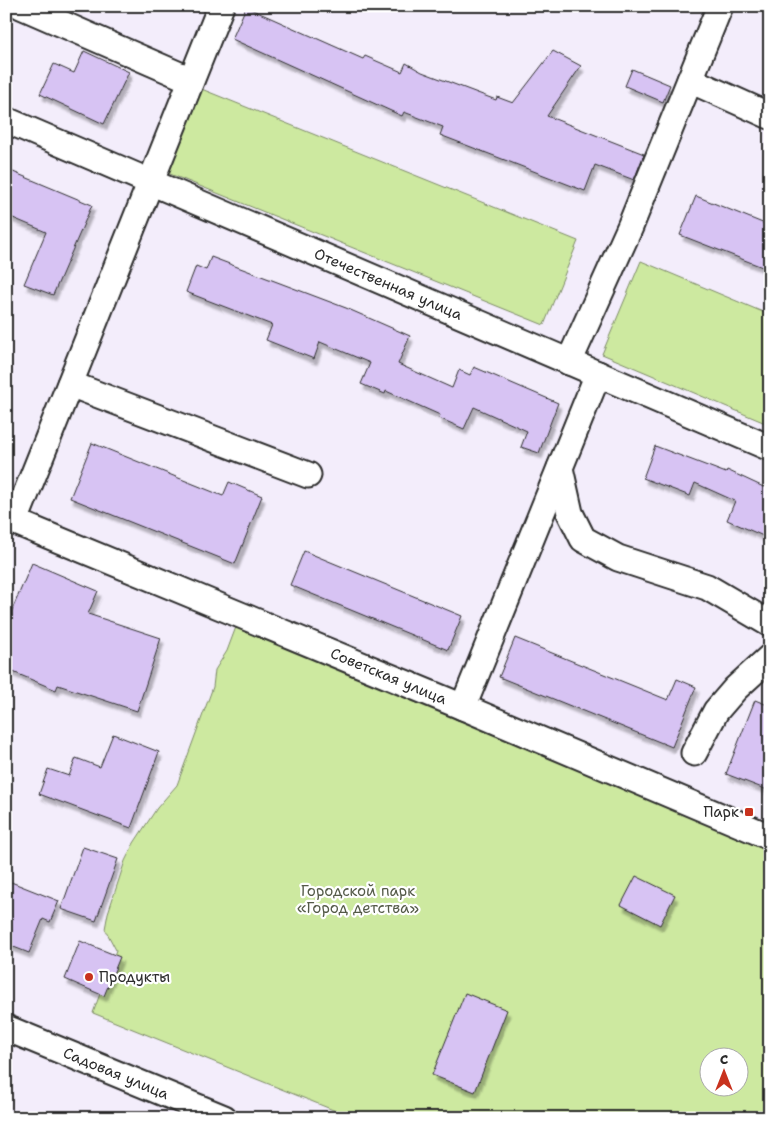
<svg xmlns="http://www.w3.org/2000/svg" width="776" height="1124" viewBox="0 0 776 1124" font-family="'Shantell Sans',sans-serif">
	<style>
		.green { fill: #cde9a0; stroke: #7c8a66; fill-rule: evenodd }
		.building { fill: #d7c3f3; stroke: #2b2b2b; filter: url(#shadow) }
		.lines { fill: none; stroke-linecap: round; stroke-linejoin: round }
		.minor-casing { stroke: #2b2b2b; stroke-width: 29 }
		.minor { stroke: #fff; stroke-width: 25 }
		.poi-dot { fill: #c8321e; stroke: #fff; stroke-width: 2 }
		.labels { text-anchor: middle; stroke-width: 4.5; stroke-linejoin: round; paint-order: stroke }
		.street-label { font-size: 15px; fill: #2b2b2b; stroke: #fff }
		.poi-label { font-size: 15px; fill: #2b2b2b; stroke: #fff; text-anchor: end }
		.park-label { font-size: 15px; fill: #545a48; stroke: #fff }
	</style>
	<defs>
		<filter id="shadow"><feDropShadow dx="3" dy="5.5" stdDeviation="1" flood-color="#0004"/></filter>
	</defs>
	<rect width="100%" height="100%" fill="#f3edfb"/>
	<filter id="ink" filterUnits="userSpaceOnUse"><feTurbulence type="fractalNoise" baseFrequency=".02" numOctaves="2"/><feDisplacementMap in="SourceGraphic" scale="10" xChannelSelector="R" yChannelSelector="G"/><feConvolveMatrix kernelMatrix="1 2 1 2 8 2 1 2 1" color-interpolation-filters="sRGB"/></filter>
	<g filter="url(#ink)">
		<g class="green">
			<polygon points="199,88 578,241 544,325 165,172"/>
			<polygon points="641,261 770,315 770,425 602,354"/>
			<path d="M 236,627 L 262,638 L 271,638 L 388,690 L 521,746 L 527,746 L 553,759 L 770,849 L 770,1118 L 353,1118 L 93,1013 L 116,950 L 105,929 L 108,913 L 125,861 L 134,843 L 157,808 L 177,785 L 213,687 L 215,670 L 227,651 ZM 708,1056 L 738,1056 L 738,1086 L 708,1086 Z"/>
		</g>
		<g class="building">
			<polygon points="246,7 363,59 365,56 402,72 406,63 422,72 496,100 497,97 513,103 553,51 581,66 547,116 644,154 634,180 595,165 585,191 440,135 443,127 404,112 402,116 232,39"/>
			<polygon points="84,51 129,72 104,124 40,94 54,64 74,73"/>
			<polygon points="632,69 670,85 663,102 625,86"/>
			<polygon points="6,169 92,205 53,295 24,284 46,232 6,215"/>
			<polygon points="696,196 770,226 770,270 680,235"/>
			<polygon points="211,257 346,308 410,336 398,364 452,388 459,370 470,375 474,367 558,403 539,453 521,447 527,431 474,407 464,429 439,418 440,415 386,391 385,394 361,384 370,363 320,342 314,359 266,340 272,325 186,292 196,266 206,270"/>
			<polygon points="92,443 223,496 229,482 262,496 235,564 70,498"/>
			<polygon points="655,446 726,473 727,470 770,490 770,539 727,520 735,501 695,483 690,496 643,478"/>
			<polygon points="304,551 462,616 448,650 290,585"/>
			<polygon points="32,563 98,591 88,614 161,638 137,711 58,685 56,690 6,669 6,624"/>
			<polygon points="515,638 668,700 677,679 696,687 672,747 499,677"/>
			<polygon points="755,700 770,706 770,791 726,774"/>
			<polygon points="113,734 159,752 131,828 39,794 48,769 69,776 76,758 100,767"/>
			<polygon points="83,847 118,859 96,921 61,909"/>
			<polygon points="636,876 675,895 660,925 621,905"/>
			<polygon points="6,880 59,901 50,922 43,919 29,953 6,944"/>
			<polygon points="80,941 120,957 104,996 65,979"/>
			<polygon points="465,993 507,1010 475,1092 432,1075"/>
		</g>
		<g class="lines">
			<g class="minor-casing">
				<g id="minor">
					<polyline points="21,6 191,80"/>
					<polyline points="690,80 770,116"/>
					<path id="s1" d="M 6,120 L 770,448"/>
					<polyline points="569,362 630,227 720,6"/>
					<polyline points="70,384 308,475"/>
					<polyline points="560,468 570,513 583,539 618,558 707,587 770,624"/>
					<path id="s2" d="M 6,518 L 463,707 L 770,837"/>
					<polyline points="15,521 221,6"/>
					<polyline points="463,707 598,374"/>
					<polyline points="694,753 716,711 735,689 770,657"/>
					<path id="s3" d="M 6,1028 L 224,1118"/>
				</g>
			</g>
			<use href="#minor" class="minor"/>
		</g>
	</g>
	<g class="poi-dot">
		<rect x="744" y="807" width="10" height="10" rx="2.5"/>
		<circle cx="89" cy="977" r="5"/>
	</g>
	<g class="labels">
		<g class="street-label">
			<text dy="5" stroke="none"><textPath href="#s1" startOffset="416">Отечественная улица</textPath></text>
			<text dy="5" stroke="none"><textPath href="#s2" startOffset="414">Советская улица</textPath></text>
			<text dy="5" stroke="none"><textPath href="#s3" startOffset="119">Садовая улица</textPath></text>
		</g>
		<g class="poi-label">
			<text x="739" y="817">Парк</text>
			<text x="99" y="982" text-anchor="start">Продукты</text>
		</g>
		<g class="park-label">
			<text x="358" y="896">Городской парк<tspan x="358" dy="17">«Город детства»</tspan></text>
		</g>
	</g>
	<rect width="776" height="1124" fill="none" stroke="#fff" stroke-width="25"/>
	<rect x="12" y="12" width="751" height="1099" fill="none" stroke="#2b2b2b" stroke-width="2" filter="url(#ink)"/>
	<g transform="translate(724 1072)"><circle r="24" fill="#ffffff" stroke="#aaaaaa"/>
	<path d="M0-4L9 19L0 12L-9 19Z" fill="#c8321e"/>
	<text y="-8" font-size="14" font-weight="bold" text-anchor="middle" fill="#2b2b2b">С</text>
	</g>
</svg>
